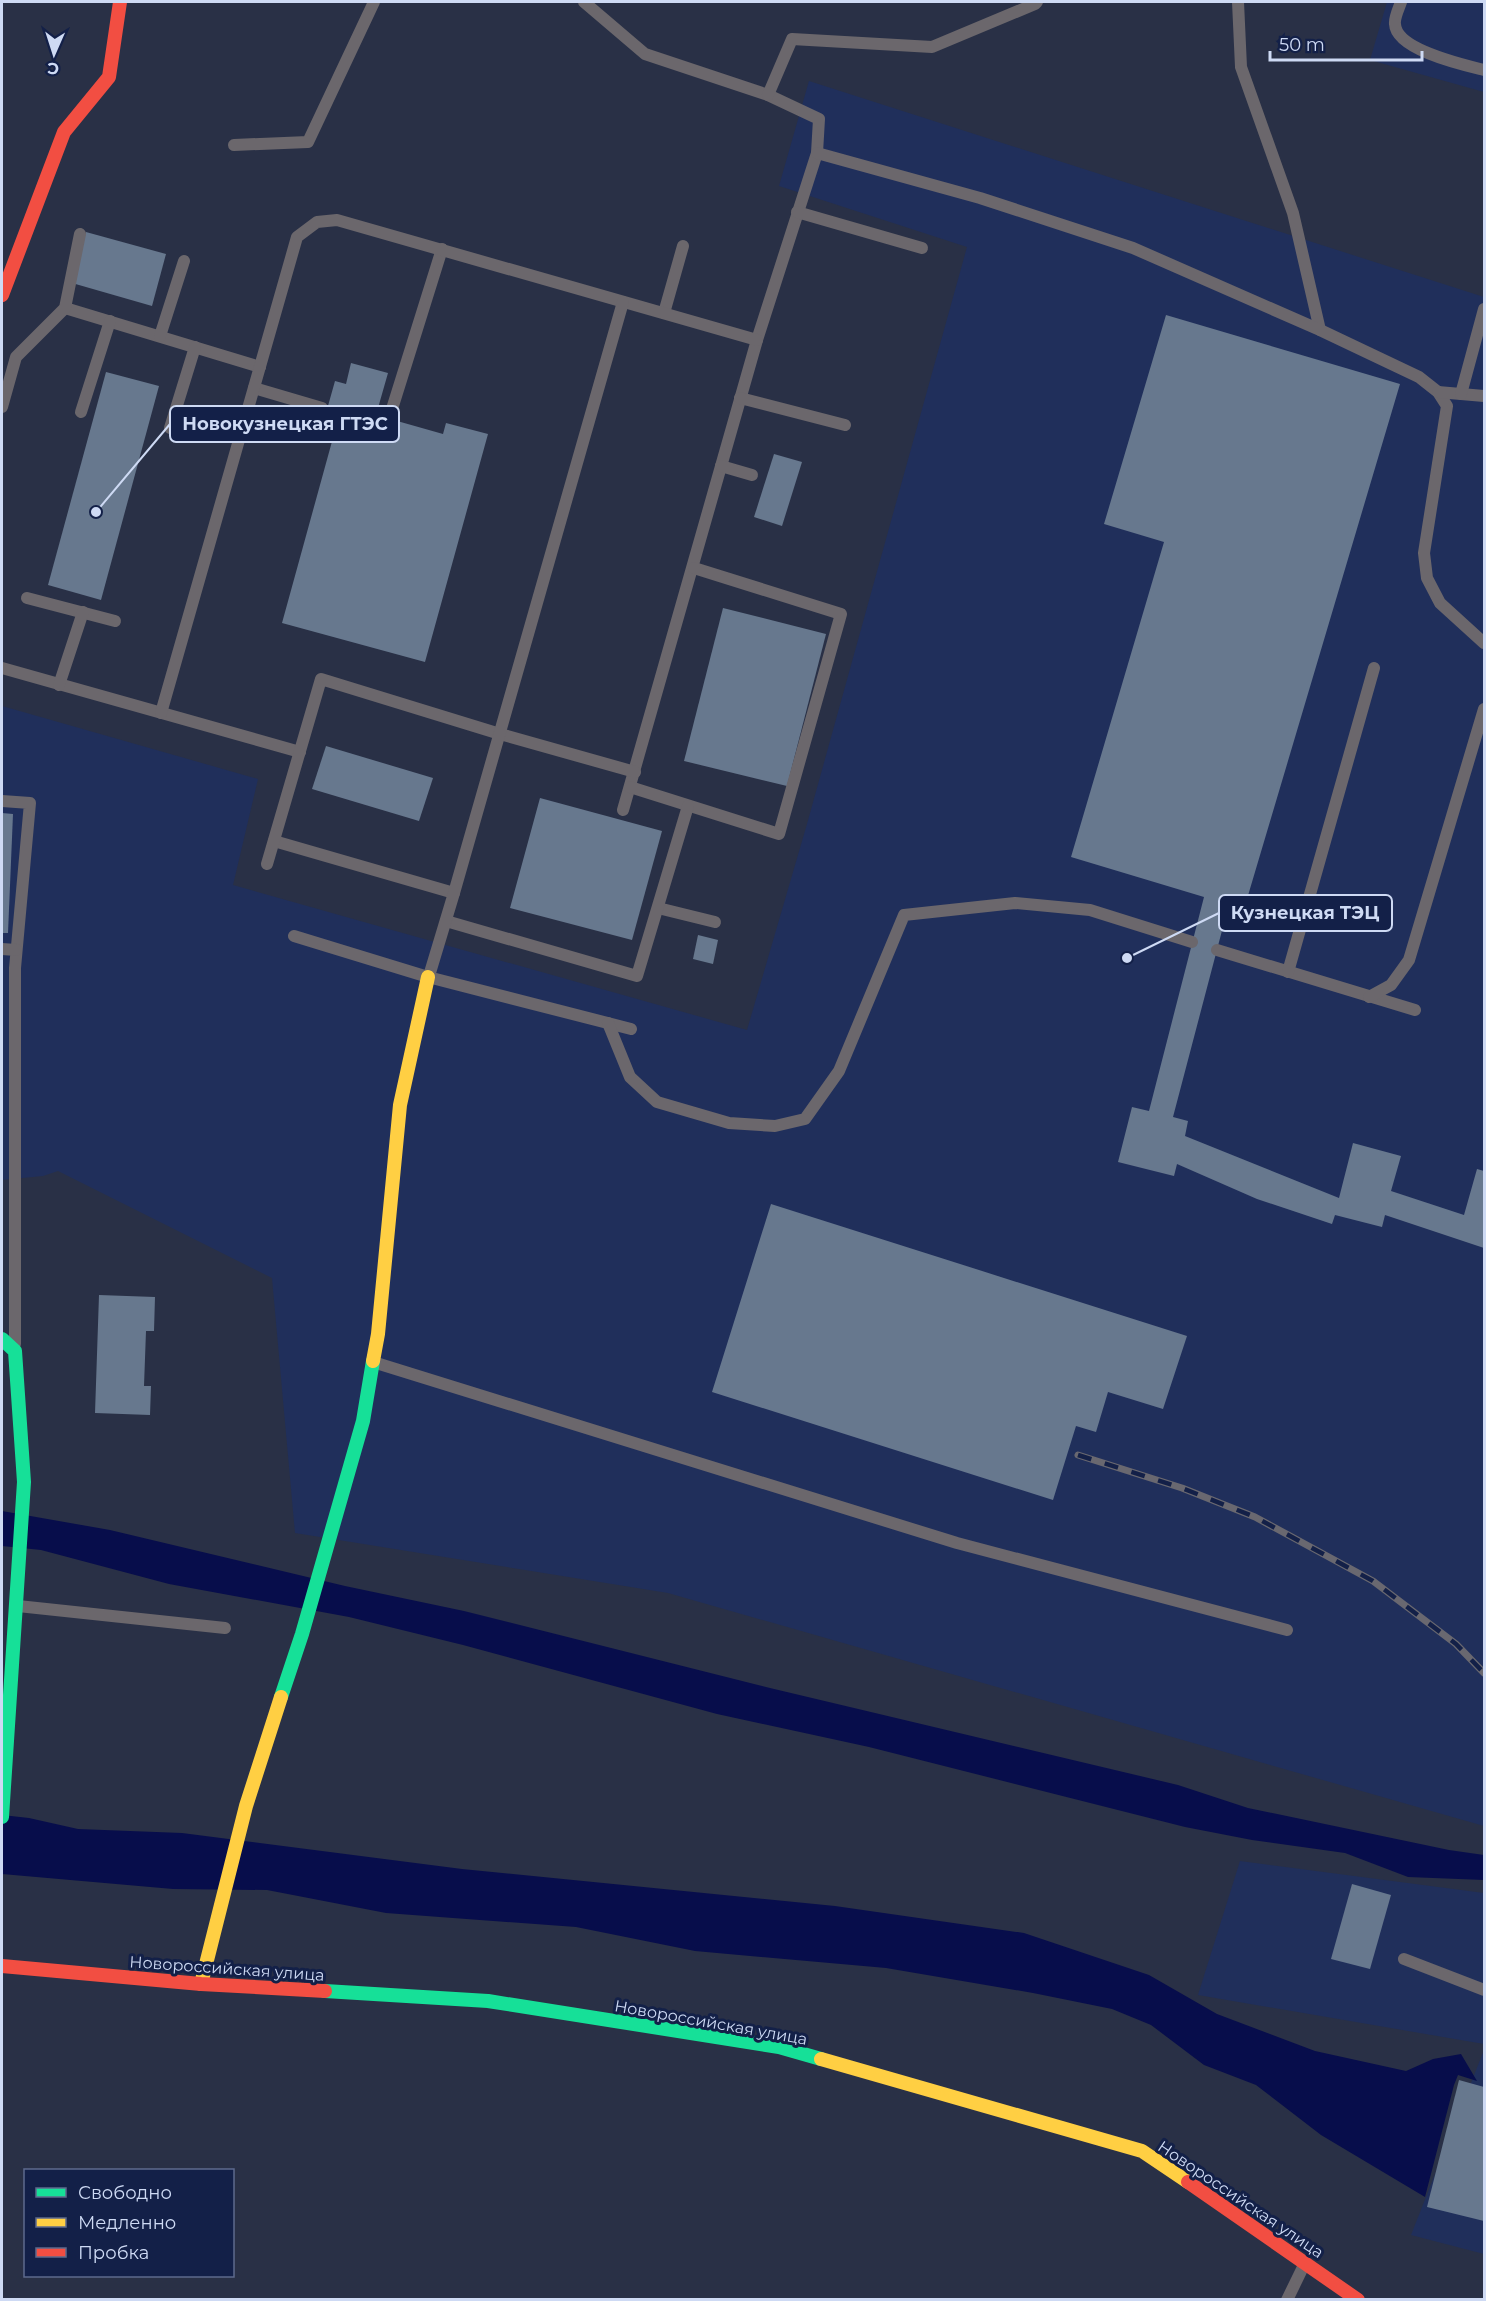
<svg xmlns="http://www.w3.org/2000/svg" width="1486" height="2301" viewBox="0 0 1486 2301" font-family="Montserrat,sans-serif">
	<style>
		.built { fill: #202f5b }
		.water { fill: #070d4b }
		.building { fill: #67788e }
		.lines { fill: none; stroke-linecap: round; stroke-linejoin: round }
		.lane { stroke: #6b676c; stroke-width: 12 }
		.fast { stroke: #16e098; stroke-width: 14 }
		.slow { stroke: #ffcf43; stroke-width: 14 }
		.jam { stroke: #f24e42; stroke-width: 14 }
		.rail-casing { stroke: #696870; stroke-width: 7 }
		.rail { stroke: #132048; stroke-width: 4.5; stroke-dasharray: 14; stroke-linecap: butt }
		.labels { text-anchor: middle; stroke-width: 6; stroke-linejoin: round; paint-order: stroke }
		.street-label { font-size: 16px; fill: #cedaf4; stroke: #132048 }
		.leader { fill: none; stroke: #cedaf4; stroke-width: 2 }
		.callout-dot { fill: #cedaf4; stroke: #132048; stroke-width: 2 }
		.callout { fill: #132048; stroke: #cedaf4; stroke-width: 2 }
		.callout-label { font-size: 18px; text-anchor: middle; font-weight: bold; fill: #cedaf4 }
	</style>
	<rect width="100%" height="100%" fill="#293046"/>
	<g class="built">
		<polygon points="1387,2 1484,2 1484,92 1370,60"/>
		<polygon points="809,81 1484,297 1484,1826 668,1593 295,1533 272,1278 58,1171 43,1176 2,1180 2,706 258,779 233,885 747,1030 807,824 967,247 779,186"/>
		<polygon points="1240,1861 1484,1893 1484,2044 1198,1995"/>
		<polygon points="1484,2050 1484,2254 1411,2235"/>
	</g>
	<g class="water">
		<polygon points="2,1511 110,1530 345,1586 464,1611 770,1688 1178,1785 1248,1808 1449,1850 1484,1855 1484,1880 1408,1877 1345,1853 1252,1840 1185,1827 869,1747 717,1714 463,1645 349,1617 169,1584 41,1550 2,1546"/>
		<polygon points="2,1815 29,1818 78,1829 182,1833 462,1869 835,1906 1024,1933 1149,1975 1217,2014 1315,2051 1406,2071 1433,2059 1461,2054 1477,2081 1458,2075 1454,2085 1425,2197 1321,2135 1256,2085 1204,2065 1151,2025 1112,2009 1033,1993 886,1968 695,1951 576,1927 386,1913 267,1890 173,1889 2,1874"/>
	</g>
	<g class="building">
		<polygon points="86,232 166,254 152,306 72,283"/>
		<polygon points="1166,315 1400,384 1244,909 1229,904 1173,1117 1188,1121 1185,1136 1339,1198 1353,1143 1401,1156 1391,1191 1464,1215 1477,1169 1484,1171 1484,1248 1385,1215 1382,1227 1335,1215 1332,1224 1257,1199 1177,1164 1174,1176 1118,1162 1132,1107 1149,1111 1204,897 1071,857 1164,542 1104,524"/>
		<polygon points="351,363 388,373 376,415 443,434 446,423 488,434 425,662 282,623 339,416 326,413 335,381 346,384"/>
		<polygon points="106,372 159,386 101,600 48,585"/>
		<polygon points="774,454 802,462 782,526 754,517"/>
		<polygon points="723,608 826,634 787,786 684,761"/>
		<polygon points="326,746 433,778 419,821 312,789"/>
		<polygon points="540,798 662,831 632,940 510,908"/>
		<polygon points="2,813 13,814 8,933 2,933"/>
		<polygon points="698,935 718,940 713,964 693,959"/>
		<polygon points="771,1204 1187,1336 1163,1409 1108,1392 1096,1432 1076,1426 1053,1500 712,1392"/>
		<polygon points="99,1295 155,1297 154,1331 146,1331 144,1386 151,1386 150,1415 95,1413"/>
		<polygon points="1352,1884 1391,1895 1370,1969 1331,1959"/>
		<polygon points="1459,2080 1484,2087 1484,2221 1427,2207"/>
	</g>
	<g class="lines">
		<g class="lane">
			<polyline points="584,2 645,54 768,95 819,119 817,153 757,340 623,810"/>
			<polyline points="1238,2 1241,67 1293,213 1320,330"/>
			<path d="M 1401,2 C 1399,8 1394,18 1395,24 C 1396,50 1464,65 1484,70"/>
			<polyline points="768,95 792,39 932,47 1035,4 1037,2"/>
			<polyline points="234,145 308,142 374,2"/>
			<polyline points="817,153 980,198 1133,248 1320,330 1419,377 1438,392 1447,406 1424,553 1427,578 1440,603 1484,643"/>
			<polyline points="797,212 922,248"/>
			<polyline points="65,308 260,367"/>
			<polyline points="664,313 683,246"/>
			<polyline points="160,336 184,261"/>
			<polyline points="254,388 322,408"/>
			<polyline points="1438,392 1484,396"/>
			<polyline points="1461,394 1484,309"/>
			<polyline points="740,398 845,425"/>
			<polyline points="2,407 16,357 65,308 80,234"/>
			<polyline points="392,409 442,249"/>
			<polyline points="81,412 110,321"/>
			<polyline points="170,428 195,347"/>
			<polyline points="721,466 752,475"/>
			<polyline points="27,598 115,621"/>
			<polyline points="2,668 300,752"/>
			<polyline points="59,685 83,612"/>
			<polyline points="161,713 297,237 317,222 337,220 757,340"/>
			<polyline points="630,787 779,834 841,614 694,568"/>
			<polyline points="2,801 30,803 15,968 15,1344"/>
			<polyline points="274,841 454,893"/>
			<polyline points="267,864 321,679 500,734 635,772"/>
			<polyline points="658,908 715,922"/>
			<polyline points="446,921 637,976 688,806"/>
			<polyline points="294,936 428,977 631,1029"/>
			<polyline points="2,949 16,950"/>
			<polyline points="1217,950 1415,1010"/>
			<polyline points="1288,972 1374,668"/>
			<polyline points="429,976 454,893 623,302"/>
			<polyline points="1369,997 1391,985 1409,960 1484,709"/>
			<polyline points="608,1023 630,1077 657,1102 729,1123 775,1126 805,1119 839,1071 904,915 1015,903 1090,910 1192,942"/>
			<polyline points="373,1362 957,1543 1287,1630"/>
			<polyline points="18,1606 225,1628"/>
			<polyline points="1404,1959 1484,1990"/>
			<polyline points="1287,2300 1305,2263"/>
		</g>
		<g class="fast">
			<polyline points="2,1339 15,1351 24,1482 2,1817"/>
			<polyline points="281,1697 302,1634 363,1421 373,1361"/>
			<polyline points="325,1991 488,2001 779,2047 821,2059"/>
		</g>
		<g class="slow">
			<polyline points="373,1361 378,1334 400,1105 428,977"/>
			<polyline points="201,1984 246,1806 281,1697"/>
			<polyline points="821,2059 1142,2151 1188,2182"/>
		</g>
		<g class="jam">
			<polyline points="2,295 64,132 109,77 120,2"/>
			<polyline points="2,1966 201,1984 325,1991"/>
			<polyline points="1188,2182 1358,2300"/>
		</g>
		<g class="rail-casing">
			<polyline id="rail" points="1078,1455 1182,1488 1255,1517 1373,1581 1456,1644 1484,1673"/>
		</g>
		<use href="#rail" class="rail"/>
	</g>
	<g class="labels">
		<g class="street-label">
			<text transform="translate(227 1968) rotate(4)" y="6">Новороссийская улица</text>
			<text transform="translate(711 2022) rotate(10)" y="6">Новороссийская улица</text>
			<text transform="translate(1241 2199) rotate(34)" y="6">Новороссийская улица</text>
		</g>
	</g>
	<path class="leader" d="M96 512L170 424M1127 958L1219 913"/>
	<g class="callout-dot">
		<circle cx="96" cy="512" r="6"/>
		<circle cx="1127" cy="958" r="6"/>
	</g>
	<g class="callout">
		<rect x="170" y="406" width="229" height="36" rx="6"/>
		<rect x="1219" y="895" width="173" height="36" rx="6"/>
	</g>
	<g class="callout-label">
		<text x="285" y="430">Новокузнецкая ГТЭС</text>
		<text x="1305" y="919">Кузнецкая ТЭЦ</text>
	</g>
	<rect width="1486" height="2301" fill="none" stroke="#cedaf4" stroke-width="6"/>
	<rect x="24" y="2169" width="210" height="108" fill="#132048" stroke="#5e6a8d" stroke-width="1.5"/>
	<rect x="36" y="2188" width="30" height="9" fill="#16e098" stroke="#5e6a8d" stroke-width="1.5"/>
	<text x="78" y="2199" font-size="18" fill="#cedaf4">Свободно</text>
	<rect x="36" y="2218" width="30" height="9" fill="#ffcf43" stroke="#5e6a8d" stroke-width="1.5"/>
	<text x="78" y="2229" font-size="18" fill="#cedaf4">Медленно</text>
	<rect x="36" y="2248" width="30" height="9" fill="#f24e42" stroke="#5e6a8d" stroke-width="1.5"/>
	<text x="78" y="2259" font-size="18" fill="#cedaf4">Пробка</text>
	<g transform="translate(54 54) rotate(183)" stroke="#132048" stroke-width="4.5" paint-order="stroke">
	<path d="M0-4.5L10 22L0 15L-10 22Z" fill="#cedaf4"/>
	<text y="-9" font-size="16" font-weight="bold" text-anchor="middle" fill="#cedaf4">С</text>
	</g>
	<path d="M1270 51v9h152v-9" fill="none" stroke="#cedaf4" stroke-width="3"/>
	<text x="1279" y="51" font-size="18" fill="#cedaf4" stroke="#132048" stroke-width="4.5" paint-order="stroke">50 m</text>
</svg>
